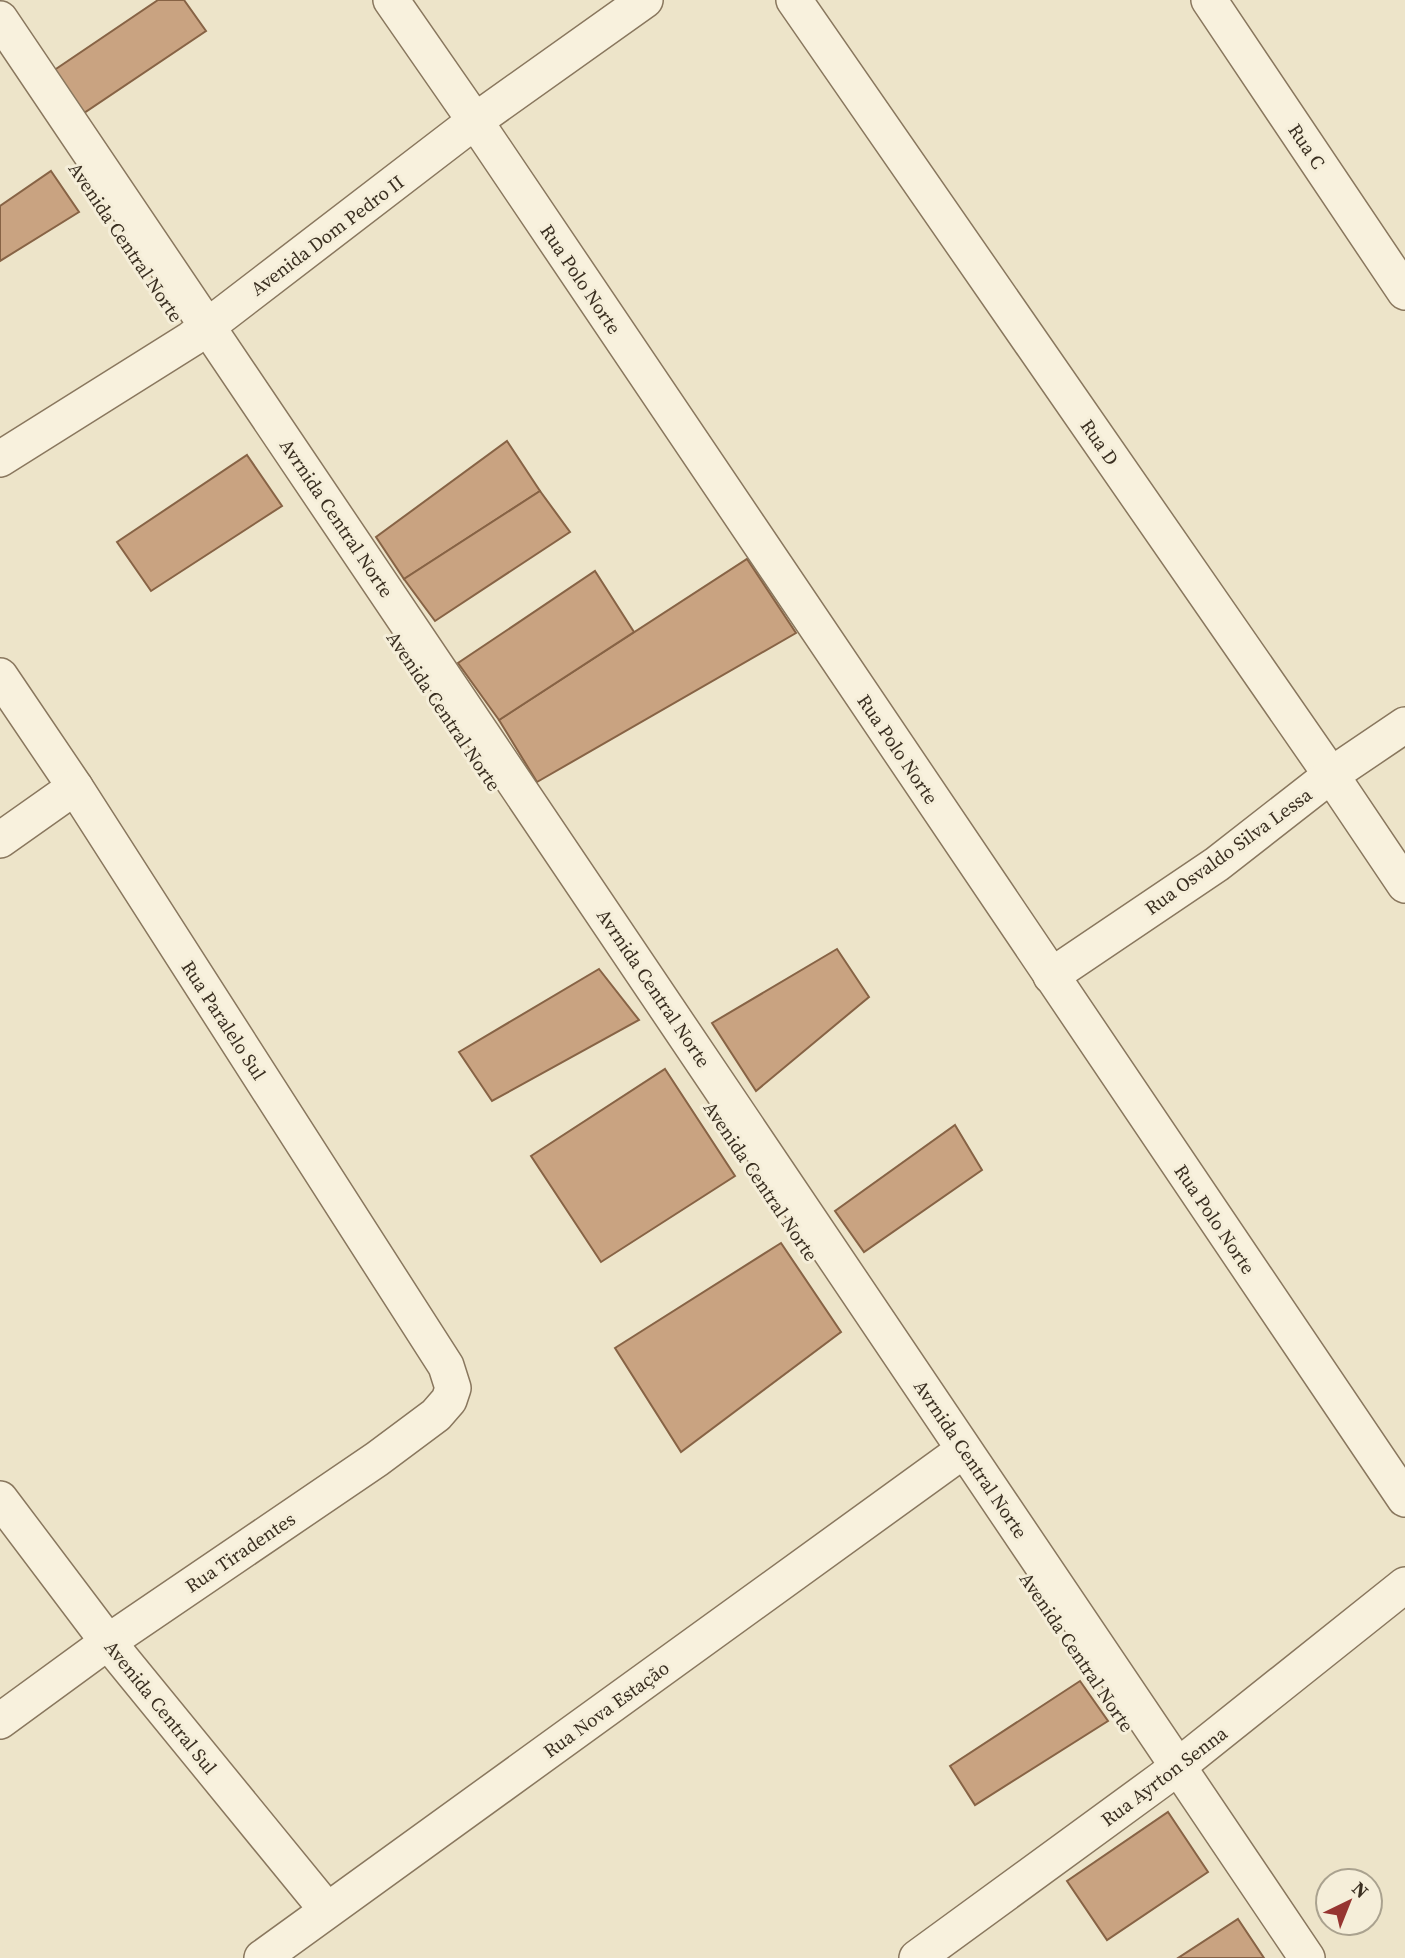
<svg xmlns="http://www.w3.org/2000/svg" width="1405" height="1958" viewBox="0 0 1405 1958" font-family="'Source Serif 4',serif">
	<style>
		.building { fill: #c9a381; stroke: #876345; stroke-width: 2 }
		.lines { fill: none; stroke-linecap: round; stroke-linejoin: round }
		.minor-casing { stroke: #89775e; stroke-width: 38 }
		.minor { stroke: #f8f1dd; stroke-width: 35 }
		.labels { text-anchor: middle; stroke-width: 6; stroke-linejoin: round; paint-order: stroke }
		.street-label { font-size: 19px; fill: #3a2f21; stroke: #f5eed9 }
	</style>
	<rect width="100%" height="100%" fill="#ede4c9"/>
	<g class="building">
		<polygon points="158,0 184,0 206,31 78,117 50,73"/>
		<polygon points="51,171 79,212 0,261 0,206"/>
		<polygon points="507,441 540,491 404,579 376,537"/>
		<polygon points="247,455 282,506 151,591 117,542"/>
		<polygon points="540,491 570,532 435,621 404,579"/>
		<polygon points="747,559 796,633 537,782 499,720"/>
		<polygon points="595,571 634,632 499,720 458,663"/>
		<polygon points="837,949 869,997 756,1091 712,1023"/>
		<polygon points="599,969 639,1020 492,1101 459,1052"/>
		<polygon points="665,1069 735,1176 601,1262 531,1156"/>
		<polygon points="955,1125 982,1170 864,1252 835,1211"/>
		<polygon points="781,1243 841,1332 681,1452 615,1348"/>
		<polygon points="1080,1681 1108,1721 975,1805 950,1766"/>
		<polygon points="1168,1812 1208,1872 1107,1940 1067,1881"/>
		<polygon points="1238,1919 1264,1958 1178,1958"/>
	</g>
	<g class="lines">
		<g class="minor-casing">
			<g id="minor">
				<polyline points="391,0 475,121 1405,1499"/>
				<polyline points="794,0 1331,775 1405,885"/>
				<polyline points="1209,0 1405,292"/>
				<polyline points="0,19 1307,1958"/>
				<polyline points="0,459 191,339 475,121 645,0"/>
				<polyline points="0,676 75,787 446,1366 453,1388 449,1400 436,1415 377,1459 108,1642 0,1721"/>
				<polyline points="0,840 75,787"/>
				<polyline points="1051,976 1217,864 1331,775 1405,725"/>
				<polyline points="0,1499 108,1642 327,1910"/>
				<polyline points="262,1958 950,1460"/>
				<polyline points="917,1958 1162,1779 1405,1585"/>
			</g>
		</g>
		<use href="#minor" class="minor"/>
	</g>
	<g class="labels">
		<g class="street-label">
			<text transform="translate(1307 146) rotate(56)" y="7">Rua C</text>
			<text transform="translate(327 235) rotate(-37)" y="7">Avenida Dom Pedro II</text>
			<text transform="translate(126 242) rotate(56)" y="7">Avenida Central Norte</text>
			<text transform="translate(581 279) rotate(56)" y="7">Rua Polo Norte</text>
			<text transform="translate(1100 442) rotate(55)" y="7">Rua D</text>
			<text transform="translate(337 518) rotate(56)" y="7">Avrnida Central Norte</text>
			<text transform="translate(444 711) rotate(56)" y="7">Avenida Central Norte</text>
			<text transform="translate(898 749) rotate(56)" y="7">Rua Polo Norte</text>
			<text transform="translate(1228 851) rotate(-36)" y="7">Rua Osvaldo Silva Lessa</text>
			<text transform="translate(654 988) rotate(56)" y="7">Avrnida Central Norte</text>
			<text transform="translate(224 1020) rotate(57)" y="7">Rua Paralelo Sul</text>
			<text transform="translate(761 1181) rotate(56)" y="7">Avenida Central Norte</text>
			<text transform="translate(1215 1219) rotate(56)" y="7">Rua Polo Norte</text>
			<text transform="translate(971 1459) rotate(56)" y="7">Avrnida Central Norte</text>
			<text transform="translate(240 1552) rotate(-34)" y="7">Rua Tiradentes</text>
			<text transform="translate(1077 1652) rotate(56)" y="7">Avenida Central Norte</text>
			<text transform="translate(161 1707) rotate(51)" y="7">Avenida Central Sul</text>
			<text transform="translate(606 1709) rotate(-36)" y="7">Rua Nova Estação</text>
			<text transform="translate(1164 1776) rotate(-37)" y="7">Rua Ayrton Senna</text>
		</g>
	</g>
	<g transform="translate(1349 1902) rotate(43)"><circle r="33" fill="#f5eed9" stroke="#aaa28f" stroke-width="2"/>
	<path d="M0-5L12 26L0 18L-12 26Z" fill="#963531"/>
	<text y="-10" font-size="19" font-weight="bold" text-anchor="middle" fill="#3a2f21">N</text>
	</g>
</svg>
